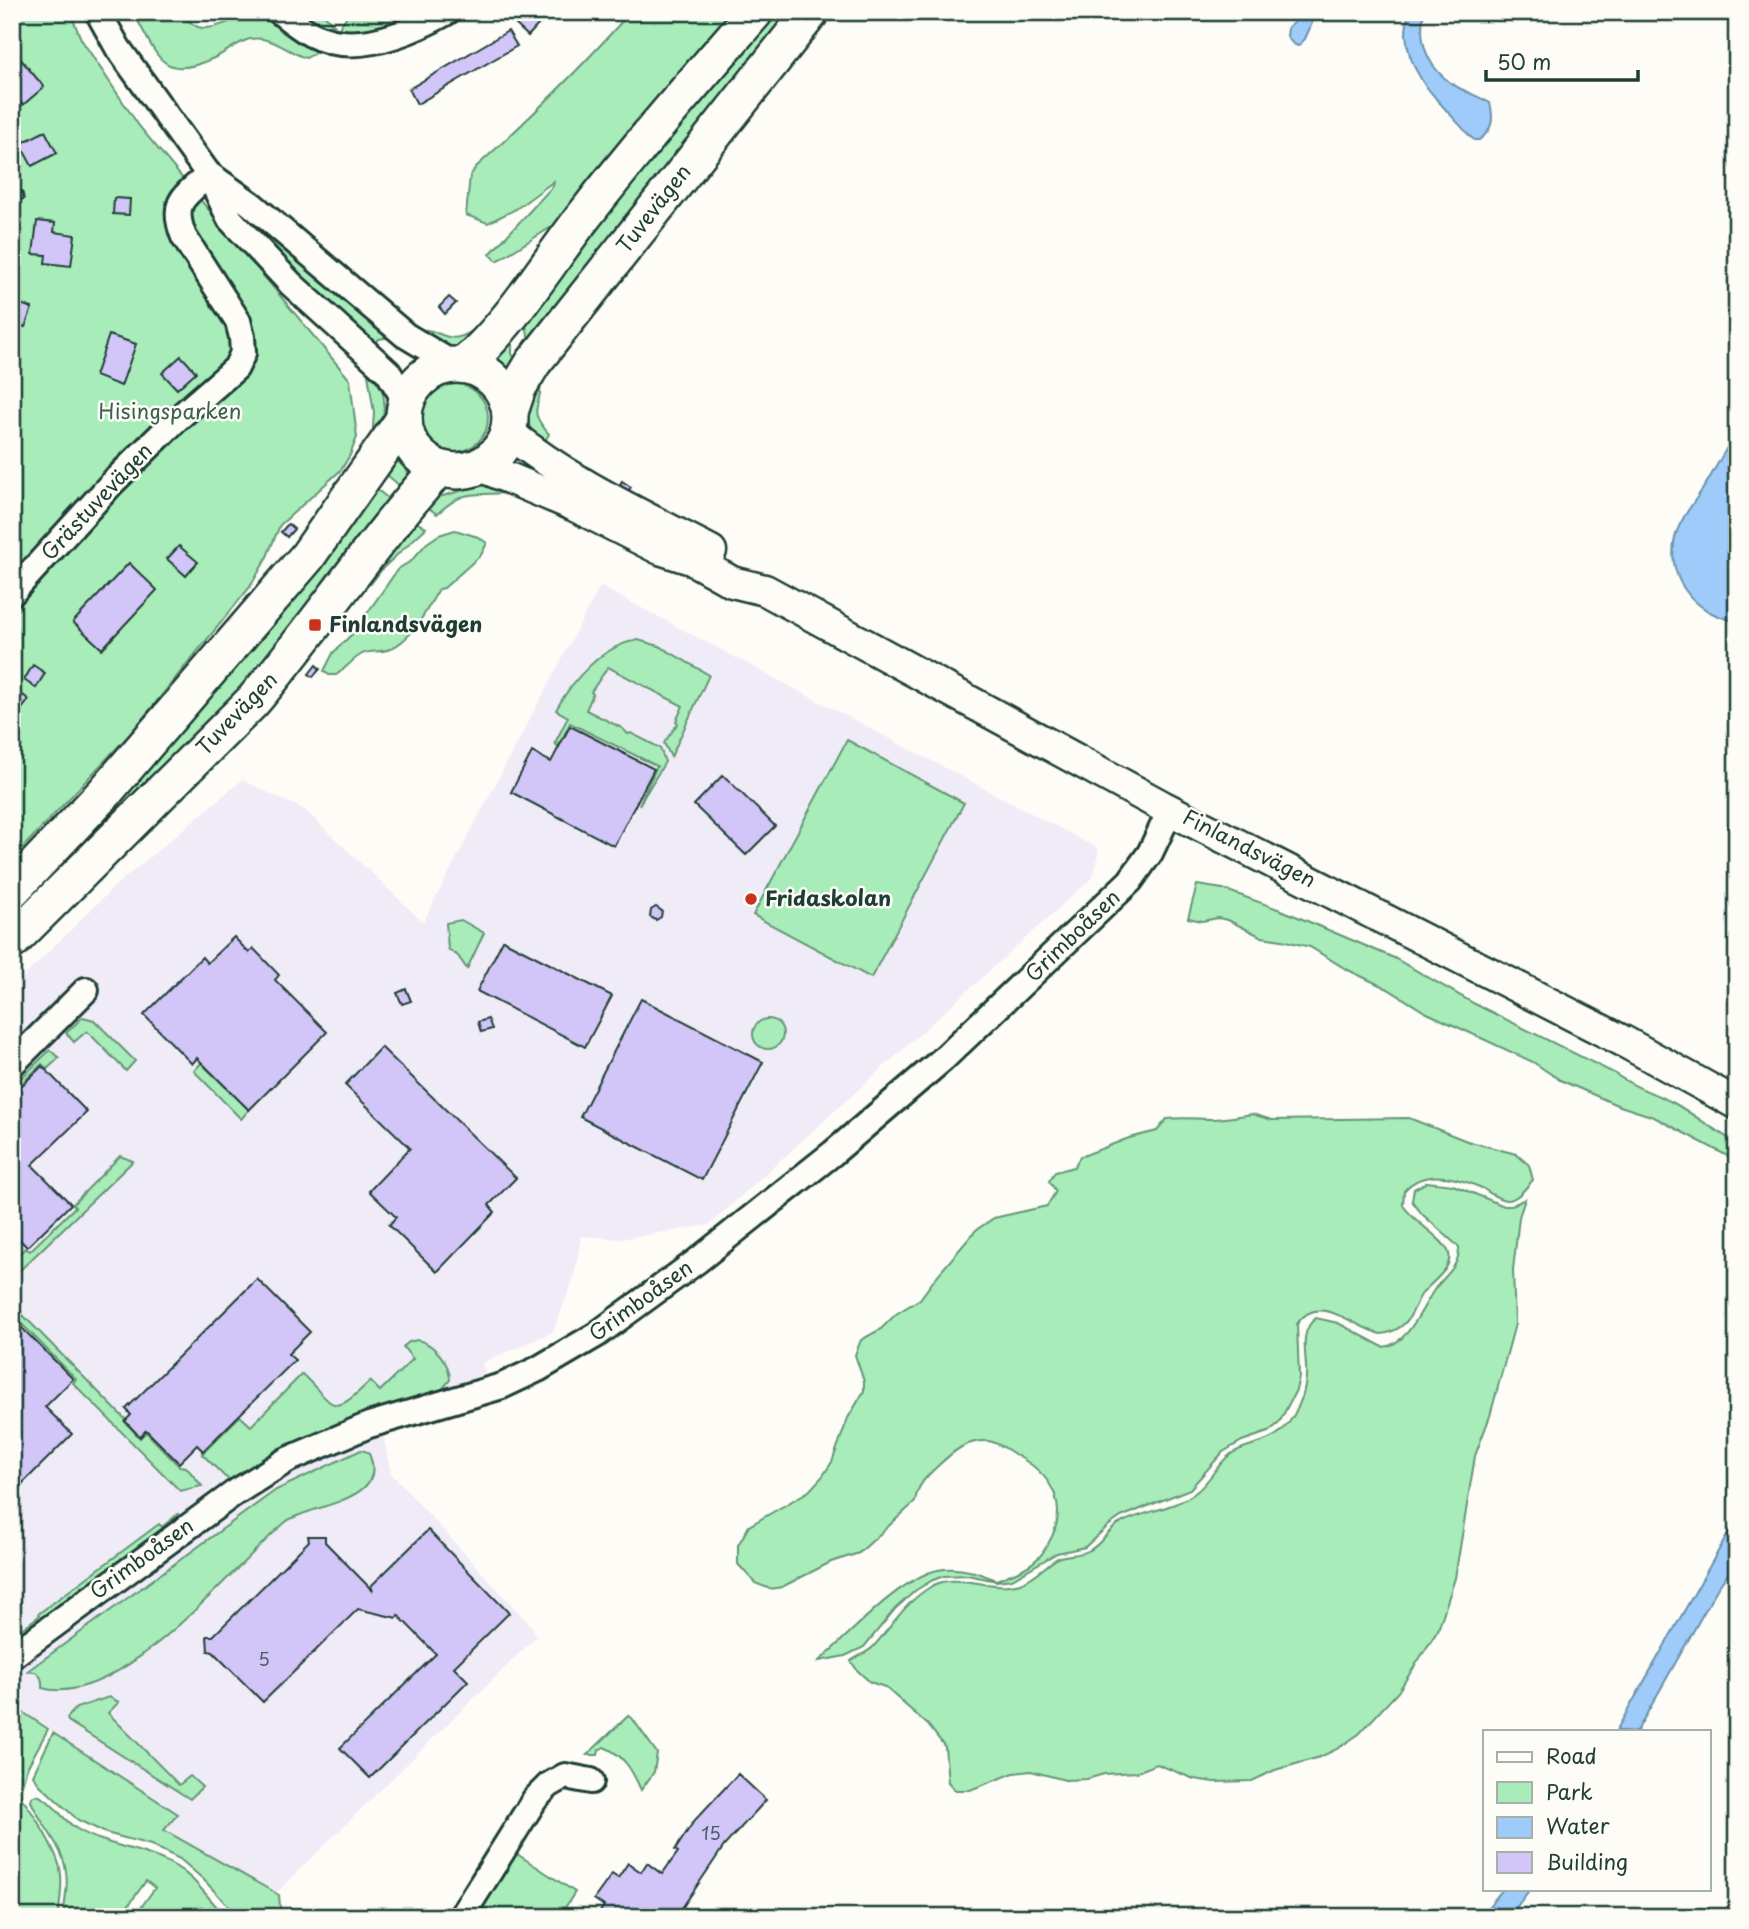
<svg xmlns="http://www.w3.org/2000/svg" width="1749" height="1929" viewBox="0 0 1749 1929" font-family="'Playpen Sans',sans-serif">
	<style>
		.built { fill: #f0ecf7 }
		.green { fill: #a8edb9; stroke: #649576; stroke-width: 2 }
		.water { fill: #9ecbf9; stroke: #6b92aa; stroke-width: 2 }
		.building { fill: #d2c6f8; stroke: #1f3d34; stroke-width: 2 }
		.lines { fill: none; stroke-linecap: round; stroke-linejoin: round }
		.minor-casing { stroke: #1f3d34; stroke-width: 30 }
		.tertiary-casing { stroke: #1f3d34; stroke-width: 35 }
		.secondary-casing { stroke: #1f3d34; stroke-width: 40 }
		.minor { stroke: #fdfcf7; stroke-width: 24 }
		.tertiary { stroke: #fdfcf7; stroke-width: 30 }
		.secondary { stroke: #fdfcf7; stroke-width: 35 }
		.poi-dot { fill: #c8321e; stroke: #fdfcf7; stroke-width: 2.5 }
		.labels { text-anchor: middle; stroke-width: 5; stroke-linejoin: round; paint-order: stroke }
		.number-label { font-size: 18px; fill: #4c5f65 }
		.street-label { font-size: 21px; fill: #1f3d34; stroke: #fdfcf7 }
		.park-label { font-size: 21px; fill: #3a604f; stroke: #fdfcf7 }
		.poi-label { font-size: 21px; font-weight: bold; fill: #1f3d34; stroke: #fdfcf7; text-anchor: start }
	</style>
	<rect width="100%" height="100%" fill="#fdfcf7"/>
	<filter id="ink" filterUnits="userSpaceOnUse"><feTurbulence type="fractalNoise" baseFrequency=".0143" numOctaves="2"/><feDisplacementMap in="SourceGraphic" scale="14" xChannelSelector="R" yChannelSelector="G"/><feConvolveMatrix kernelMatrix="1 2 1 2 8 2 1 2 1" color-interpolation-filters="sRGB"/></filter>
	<g filter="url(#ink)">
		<polygon class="built" points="600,586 1099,849 1093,877 709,1225 621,1239 581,1236 574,1278 553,1332 482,1363 496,1404 383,1434 391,1473 533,1628 536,1637 275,1894 163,1829 177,1814 12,1705 12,988 114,887 242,780 305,810 423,922"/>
		<g class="green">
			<polygon points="12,12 70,12 81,39 139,126 350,380 357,437 350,455 341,470 280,525 266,559 250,587 130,734 12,859"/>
			<path d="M 133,12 L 181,12 C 186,18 190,24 198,27 C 210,31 236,21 245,12 L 263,12 L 311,45 L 315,53 L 306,58 C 288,52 270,35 250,39 C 238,42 227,52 216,57 C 160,84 158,55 133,12 Z"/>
			<polygon points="302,12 322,12 334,25 322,25"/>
			<polygon points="350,12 427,12 372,32 341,31 340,26"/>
			<path d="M 630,12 L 739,12 L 577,203 L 553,226 L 497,261 L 490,254 L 553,186 L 554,181 L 516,209 L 488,223 L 466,215 L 470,176 L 476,167 C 530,118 582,68 630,12 Z"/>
			<path d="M 774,12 L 793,12 L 658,180 L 637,203 L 639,207 L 528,350 C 528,335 530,327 518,317 Z"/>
			<polygon points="235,204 391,337 379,339 374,344 311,289 233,206"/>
			<path d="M 483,322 L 466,348 L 436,346 L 416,331 C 441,323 447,356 483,322 Z"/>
			<polygon points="512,339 512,354 520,365 510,376 494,359"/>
			<path d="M 368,374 C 392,389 386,420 372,439 L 374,413 Z"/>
			<path d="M 541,382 C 541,410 526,408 549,434 L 544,443 C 525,429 525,414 524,392 Z"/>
			<circle cx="454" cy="418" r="34"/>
			<polygon points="395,458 409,473 401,487 379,468"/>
			<polygon points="368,482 391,501 260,675 12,921 12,910 89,830"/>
			<path d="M 493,482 L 511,492 C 474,498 469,485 437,514 L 427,507 L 439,497 Z"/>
			<polygon points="413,520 426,528 383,568 370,585 374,572"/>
			<path d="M 455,530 L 478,537 L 487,543 L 481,555 L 444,588 L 439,589 C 426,610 414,638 390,649 C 381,653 370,650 362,654 C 353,659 345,669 336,675 L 329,675 L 324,671 L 333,653 L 354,632 L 398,569 L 411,561 L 427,543 L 439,535 Z"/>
			<path d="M 638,640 L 659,646 L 709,675 L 671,757 L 664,743 L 678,723 L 676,721 L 683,706 L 608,667 L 591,692 L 593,694 L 586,710 L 622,728 L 628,734 L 631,733 L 660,748 L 665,762 L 639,805 L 657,766 L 570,723 L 558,747 L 555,743 L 568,717 L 556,710 C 572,680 603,645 638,640 Z"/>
			<polygon points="847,740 964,803 871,978 753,915"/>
			<path d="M 1197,885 L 1223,889 L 1286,912 L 1394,958 L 1475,1004 L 1614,1073 C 1632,1087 1652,1092 1672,1102 C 1694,1114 1714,1131 1737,1143 L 1737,1161 L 1654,1117 L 1617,1105 L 1560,1080 L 1533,1062 L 1425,1012 L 1388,989 L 1346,969 L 1310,947 L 1282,940 L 1262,937 L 1228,920 L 1218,918 L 1202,921 L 1188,918 Z"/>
			<polygon points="461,920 484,933 467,969 458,956 448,949 446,923"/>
			<polygon points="83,1017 94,1020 135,1061 126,1071 87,1031 74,1042 66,1033"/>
			<circle cx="768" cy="1034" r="15"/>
			<polygon points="50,1050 59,1058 47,1069 42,1064 12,1093 12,1087"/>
			<polygon points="201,1063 249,1110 241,1119 194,1071"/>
			<path d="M 1252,1114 L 1272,1120 L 1409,1118 L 1467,1141 L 1516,1154 L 1529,1165 L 1533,1180 C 1526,1187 1518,1200 1507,1200 C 1498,1200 1489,1192 1482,1188 C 1457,1177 1423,1168 1404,1191 L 1403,1205 C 1413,1222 1441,1236 1448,1251 C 1456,1268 1429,1283 1421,1295 C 1415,1304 1413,1315 1405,1323 C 1399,1329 1390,1333 1381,1334 C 1354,1328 1319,1291 1297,1324 L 1299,1377 L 1296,1390 L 1279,1423 L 1268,1432 L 1242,1441 L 1223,1452 L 1190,1489 L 1121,1517 L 1108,1526 L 1085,1547 L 1057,1553 L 1012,1579 L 997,1581 L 967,1575 L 944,1576 L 933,1580 L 916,1590 L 895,1609 L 864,1647 L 845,1656 L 819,1661 C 851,1634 889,1589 928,1573 C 950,1564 976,1571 996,1580 C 1011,1574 1028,1569 1039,1557 C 1043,1554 1045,1548 1048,1544 C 1069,1509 1055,1478 1021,1458 C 1012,1453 999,1442 988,1441 C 967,1440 955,1450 941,1463 C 928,1475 917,1484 915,1502 L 859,1553 L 831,1562 L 782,1587 L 770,1589 L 755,1583 L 738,1564 L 738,1545 L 749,1526 L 809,1491 L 822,1477 L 832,1462 L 848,1418 L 864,1391 L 864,1381 L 855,1355 L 861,1340 L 881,1329 L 896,1314 L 920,1299 L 937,1276 L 976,1230 L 994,1218 L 1047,1206 L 1056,1191 L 1049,1181 L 1055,1172 L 1074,1167 L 1080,1157 L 1129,1138 L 1157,1131 L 1167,1119 C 1183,1117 1197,1119 1212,1119 C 1226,1119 1239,1116 1252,1114 Z"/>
			<polygon points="120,1156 133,1161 12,1278 12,1262 25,1248 30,1251 75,1207 73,1204"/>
			<path d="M 1427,1182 L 1453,1185 L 1504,1206 L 1511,1206 L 1525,1199 L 1519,1217 L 1513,1270 L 1515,1324 L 1490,1416 L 1475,1456 L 1455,1578 L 1438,1630 L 1398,1692 L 1359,1734 L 1337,1749 L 1320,1757 L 1275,1770 L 1252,1781 L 1214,1782 L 1194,1779 L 1157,1764 L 1137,1772 L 1104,1774 L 1087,1779 L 1065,1780 L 1031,1771 L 1014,1773 L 970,1790 L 955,1790 L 948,1782 L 945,1747 L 928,1725 L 885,1687 L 870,1682 L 857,1670 L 851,1661 C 858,1656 867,1653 873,1647 C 892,1626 906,1601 932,1586 C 956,1572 992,1592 1020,1583 C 1037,1578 1049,1561 1060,1557 C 1070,1554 1080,1556 1090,1550 C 1101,1544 1107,1532 1117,1525 C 1141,1511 1173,1510 1195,1493 C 1210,1482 1216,1465 1231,1454 C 1245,1444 1264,1445 1279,1433 C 1294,1421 1305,1396 1306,1377 C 1308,1358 1297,1332 1316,1318 L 1338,1323 L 1383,1347 C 1408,1345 1422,1308 1434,1290 C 1444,1276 1460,1267 1459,1247 L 1422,1214 L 1412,1201 L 1414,1189 Z"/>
			<polygon points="12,1304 125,1419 124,1421 140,1438 146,1432 179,1466 186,1467 202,1486 180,1491 73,1383 76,1379 12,1314"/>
			<path d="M 417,1340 C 434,1343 450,1363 450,1380 L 439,1393 L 361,1416 L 320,1432 L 292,1444 L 231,1480 L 225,1477 L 202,1454 L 240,1416 L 251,1426 L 302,1374 C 336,1406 330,1420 370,1381 L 380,1391 L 413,1359 L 403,1347 L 409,1342 Z"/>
			<path d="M 361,1450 L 368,1452 C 393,1501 312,1504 287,1521 C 232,1566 121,1710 42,1688 C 43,1676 38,1670 26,1672 L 276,1490 Z"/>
			<polygon points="178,1514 180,1517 12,1641 12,1636 39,1616 38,1614 159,1524 162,1527"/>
			<polygon points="109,1697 119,1702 108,1713 179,1785 190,1776 202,1787 190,1799 68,1721 67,1718 76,1708"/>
			<polygon points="12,1705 48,1729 27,1768 22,1785 12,1781"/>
			<path d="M 628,1716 L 632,1718 L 657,1753 L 654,1772 L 641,1790 C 632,1770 624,1755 604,1747 L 599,1750 L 598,1755 L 587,1755 Z"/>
			<polygon points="53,1733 178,1814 164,1830 279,1895 281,1917 246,1916 235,1913 203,1879 180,1859 151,1845 106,1833 78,1820 39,1784 33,1775"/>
			<path d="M 12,1789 C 27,1799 56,1850 60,1868 C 63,1884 60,1901 58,1917 L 12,1917 Z"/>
			<path d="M 36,1795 C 52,1799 62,1820 77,1829 C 107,1847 143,1848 173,1865 C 197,1878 207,1899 227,1917 L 134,1917 L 155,1888 L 146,1881 L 120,1917 L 63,1917 C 65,1900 69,1883 65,1866 C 60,1843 40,1823 31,1801 L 32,1797 Z"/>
			<polygon points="514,1852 575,1892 559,1917 472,1917"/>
		</g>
		<g class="water">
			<polygon points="1306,12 1317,12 1305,39 1298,46 1293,44 1287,37 1288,27"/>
			<path d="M 1408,12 L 1424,12 C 1417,45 1430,72 1459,88 C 1469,93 1480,97 1490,103 C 1494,119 1493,130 1479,140 L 1474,140 L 1468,134 C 1442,104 1408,77 1406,34 C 1406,27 1408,19 1408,12 Z"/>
			<path d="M 1737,433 L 1737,621 C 1694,615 1662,575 1677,531 C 1684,513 1696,500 1706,484 C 1716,468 1725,448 1737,433 Z"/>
			<polygon points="1737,1518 1737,1561 1717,1589 1637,1731 1616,1731"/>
			<polygon points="1503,1889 1530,1889 1509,1917 1480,1917"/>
		</g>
		<g class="building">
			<polygon points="524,12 550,12 528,36 514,23"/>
			<polygon points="508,31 517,46 417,104 409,89"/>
			<polygon points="13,50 44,87 23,105 12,92"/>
			<polygon points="45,131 57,153 32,166 20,144"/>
			<polygon points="22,191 24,199 18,200 16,193"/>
			<polygon points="114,198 130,199 129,215 113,214"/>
			<polygon points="37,221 55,223 54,232 75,235 71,266 45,263 46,255 33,254"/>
			<polygon points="449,297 456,303 445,314 439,307"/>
			<polygon points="12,301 32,308 25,327 12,323"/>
			<polygon points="109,335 136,344 121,386 95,376"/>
			<polygon points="181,356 196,372 177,389 162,373"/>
			<polygon points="622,481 631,487 628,491 619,486"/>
			<polygon points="288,524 294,529 287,537 281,532"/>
			<polygon points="179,546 198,562 186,576 167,559"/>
			<polygon points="129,563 157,590 102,649 73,622"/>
			<polygon points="33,665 45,673 36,688 24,680"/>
			<polygon points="316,665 320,669 313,677 309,674"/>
			<polygon points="23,695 29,700 12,721 12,707"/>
			<polygon points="570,726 654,769 614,846 511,792 532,752 551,762"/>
			<polygon points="723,775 775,826 746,855 694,805"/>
			<polygon points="656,907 662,911 661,917 656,920 650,917 651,910"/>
			<polygon points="234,937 249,953 253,948 279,975 275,980 327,1032 249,1110 197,1058 192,1064 144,1015 202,957 207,963"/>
			<polygon points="503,940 612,996 585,1047 477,991"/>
			<polygon points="406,989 411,1001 402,1004 397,993"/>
			<polygon points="641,999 763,1062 702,1180 580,1117"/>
			<polygon points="488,1019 492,1029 481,1032 478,1022"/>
			<polygon points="381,1047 516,1178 489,1205 495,1212 437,1272 389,1225 396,1217 369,1191 410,1148 345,1085"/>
			<polygon points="42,1066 87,1112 32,1165 71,1204 27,1247 12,1232 12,1095"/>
			<polygon points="257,1279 310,1332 288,1354 295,1360 203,1451 197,1445 179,1463 146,1430 140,1437 125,1421 131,1415 126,1409"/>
			<polygon points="12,1318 73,1379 45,1407 72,1434 12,1494"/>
			<polygon points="428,1530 509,1613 454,1667 468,1681 370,1778 340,1748 436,1654 398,1615 397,1618 358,1609 263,1702 213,1652 208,1651 207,1636 213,1636 293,1557 309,1541 308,1536 325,1536 325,1542 373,1591 371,1586"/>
			<polygon points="738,1774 766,1800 724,1846 676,1917 596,1917 604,1906 594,1899 612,1874 618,1878 628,1863 641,1872 647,1863 662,1874 678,1852 675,1850 694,1821"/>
		</g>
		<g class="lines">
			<g class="minor-casing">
				<g id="minor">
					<polyline points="98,12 118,48 209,175 230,219 291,284 388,372 406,402"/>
					<path d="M 280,12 C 290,20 300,28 311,34 C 354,57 408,34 447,12"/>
					<polyline points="210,175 251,204 405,335 455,365"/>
					<path d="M 12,593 L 113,482 L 176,420 L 236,368 L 243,353 L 242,337 L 238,321 L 184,237 C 170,202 184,196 209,175"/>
					<polyline points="12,1064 86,990"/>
					<polyline points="12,1656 233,1494 287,1460 369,1425 502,1386 538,1369 596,1335 697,1261 833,1153 943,1059 1130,881 1150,853 1171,809"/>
					<polyline points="461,1917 535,1799 549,1785 565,1776 591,1781"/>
				</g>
			</g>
			<g class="tertiary-casing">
				<g id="tertiary">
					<path d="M 508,432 C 569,482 642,515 711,551"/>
					<polyline points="480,466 573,505 660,549 691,559 732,582 765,590 1162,806 1623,1041 1737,1104"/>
				</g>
			</g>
			<g class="secondary-casing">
				<g id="secondary">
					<circle cx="457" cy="418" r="53"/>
					<path d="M 464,365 C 512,323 545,266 584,216 C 638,146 697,79 755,12"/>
					<polyline points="510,412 518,388 533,363 811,12"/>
					<polyline points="12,890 105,792 307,557 404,419"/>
					<path d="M 12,941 L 253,701 C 317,626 372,542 439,468"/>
				</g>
			</g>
			<use href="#minor" class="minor"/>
			<use href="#tertiary" class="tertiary"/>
			<use href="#secondary" class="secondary"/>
		</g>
	</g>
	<g class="poi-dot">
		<rect x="308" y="618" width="14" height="14" rx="3.5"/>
		<circle cx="751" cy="899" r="7"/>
	</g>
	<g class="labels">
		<g class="number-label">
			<text x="264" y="1666">5</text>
			<text x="711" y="1840">15</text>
		</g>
		<g class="street-label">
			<text transform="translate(654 209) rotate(-52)" y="7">Tuvevägen</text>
			<text transform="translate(97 502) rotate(-47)" y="7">Grästuvevägen</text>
			<text transform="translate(237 714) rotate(-46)" y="7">Tuvevägen</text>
			<text transform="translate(1249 849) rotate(27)" y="7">Finlandsvägen</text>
			<text transform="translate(1073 936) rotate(-44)" y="7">Grimboåsen</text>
			<text transform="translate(641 1301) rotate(-36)" y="7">Grimboåsen</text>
			<text transform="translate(142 1559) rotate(-36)" y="7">Grimboåsen</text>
		</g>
		<g class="park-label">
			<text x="170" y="419">Hisingsparken</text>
		</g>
		<g class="poi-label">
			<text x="329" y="632">Finlandsvägen</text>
			<text x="765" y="906">Fridaskolan</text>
		</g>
	</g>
	<rect width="1749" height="1929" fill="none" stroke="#fdfcf7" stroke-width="42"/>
	<rect x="21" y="21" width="1707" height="1887" fill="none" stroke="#1f3d34" stroke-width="2.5" filter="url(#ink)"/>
	<rect x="1483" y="1730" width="228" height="161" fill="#fdfcf7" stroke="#a4b0a9" stroke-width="2"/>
	<rect x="1497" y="1752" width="35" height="10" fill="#fdfcf7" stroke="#a4b0a9" stroke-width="2"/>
	<text x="1546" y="1764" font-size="21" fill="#1f3d34">Road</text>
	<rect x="1497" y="1782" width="35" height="21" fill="#a8edb9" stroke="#a4b0a9" stroke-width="2"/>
	<text x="1546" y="1800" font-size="21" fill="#1f3d34">Park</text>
	<rect x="1497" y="1817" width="35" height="21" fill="#9ecbf9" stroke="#a4b0a9" stroke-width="2"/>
	<text x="1546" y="1834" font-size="21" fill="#1f3d34">Water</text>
	<rect x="1497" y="1852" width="35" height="21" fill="#d2c6f8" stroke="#a4b0a9" stroke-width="2"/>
	<text x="1546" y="1870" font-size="21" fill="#1f3d34">Building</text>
	<path d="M1486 70v10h152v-10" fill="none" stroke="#1f3d34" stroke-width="3.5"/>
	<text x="1497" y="70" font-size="21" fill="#1f3d34" stroke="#fdfcf7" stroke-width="5" paint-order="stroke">50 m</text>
</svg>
